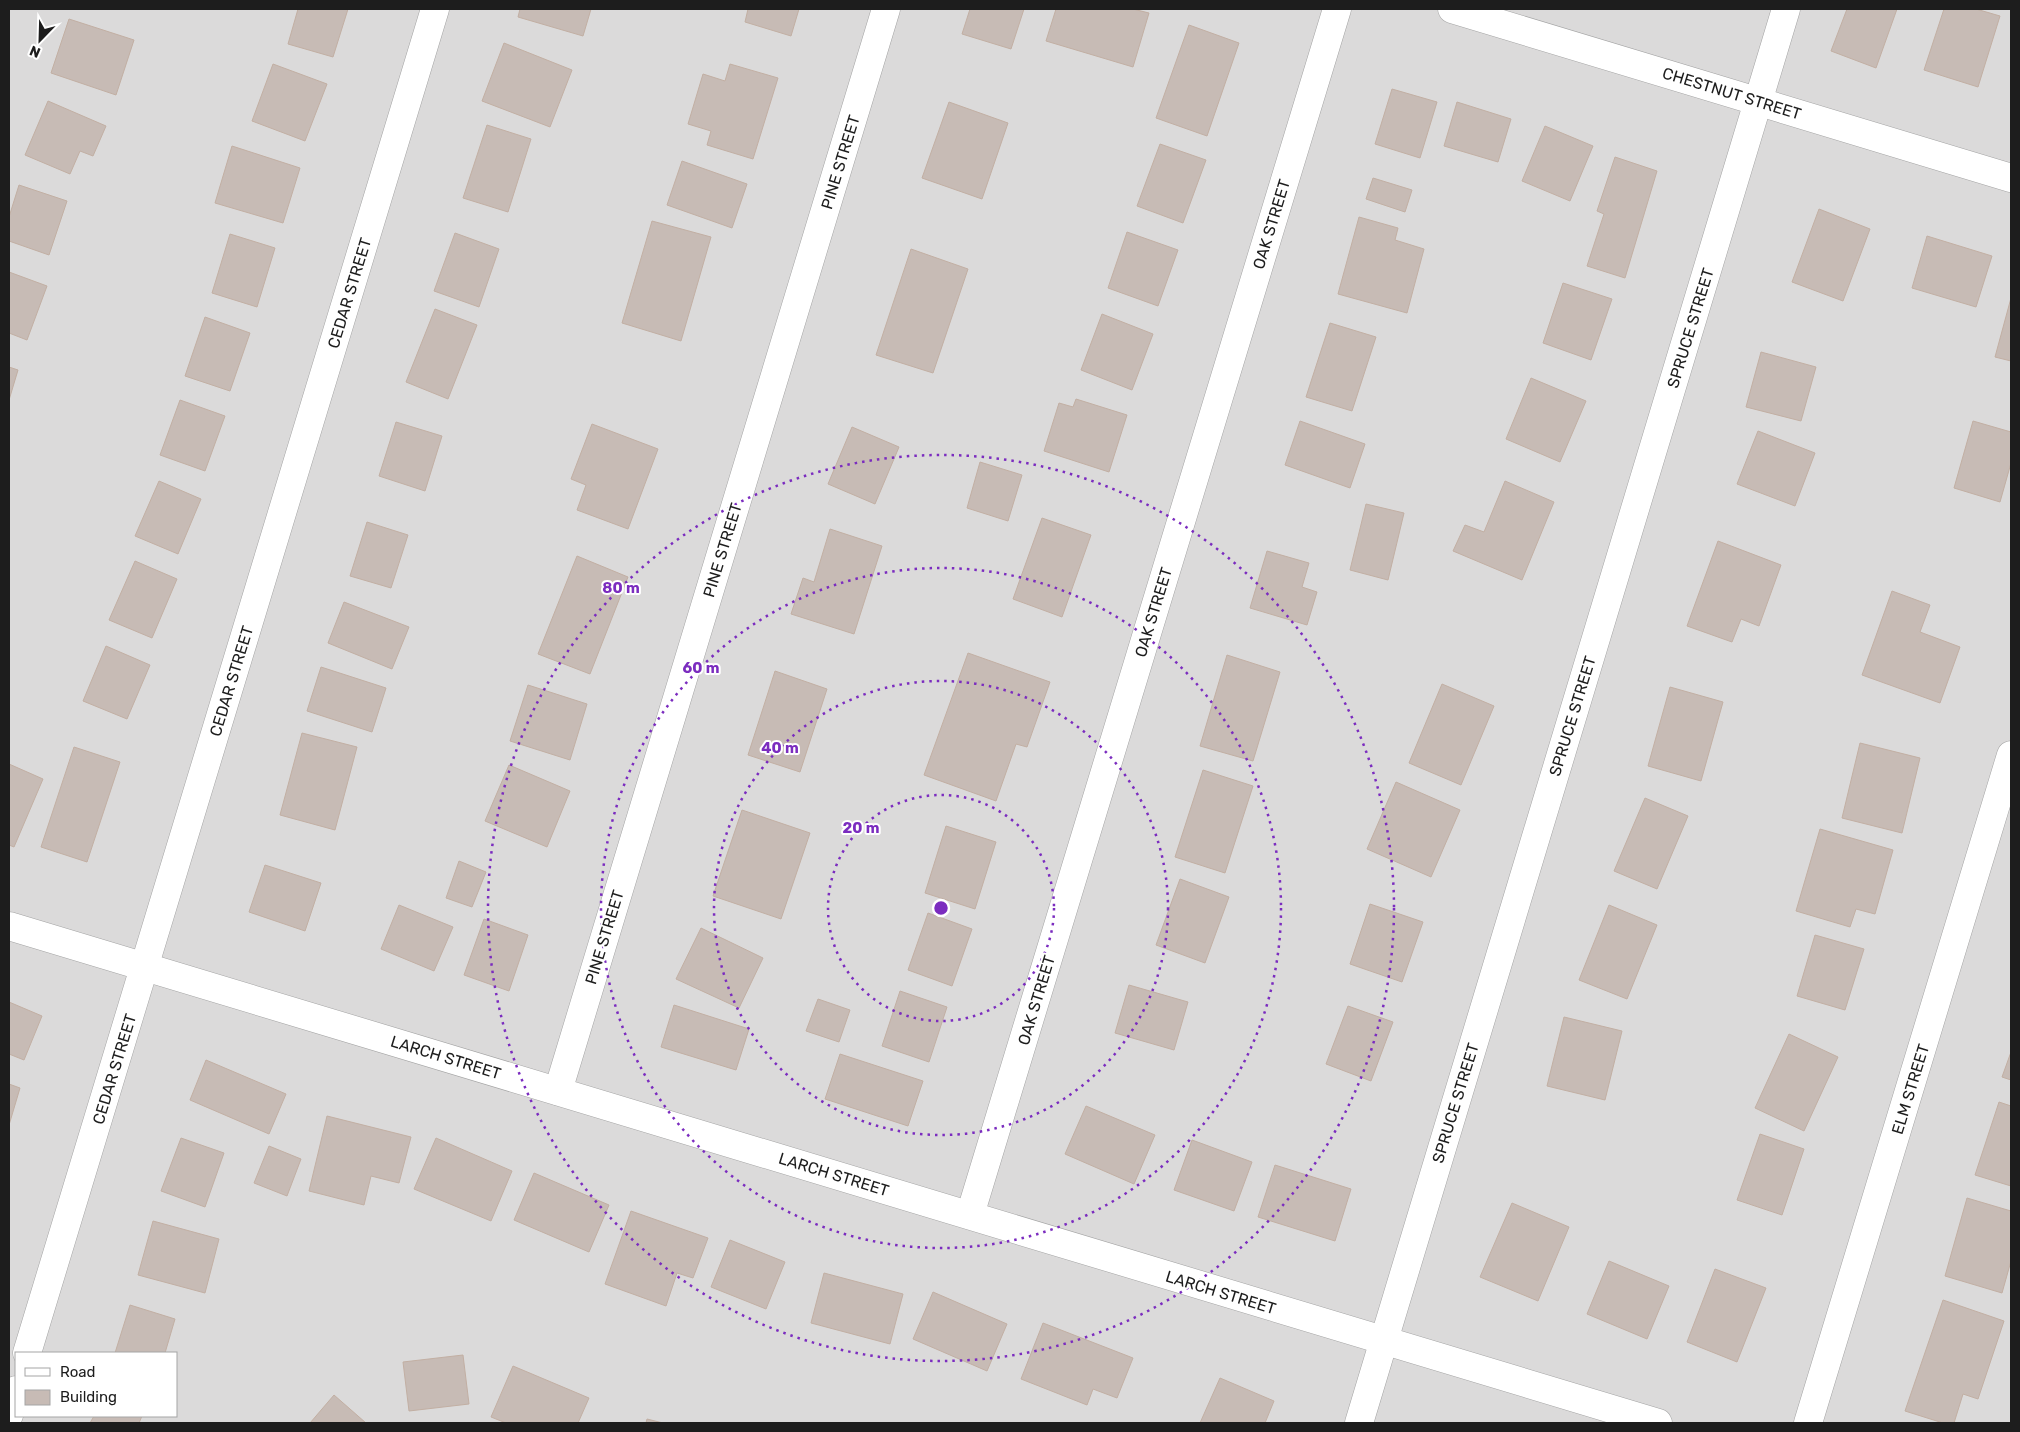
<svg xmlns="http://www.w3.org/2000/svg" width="2020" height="1432" viewBox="0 0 2020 1432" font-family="Rubik,sans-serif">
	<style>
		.residential { fill: #dbdada; fill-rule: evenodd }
		.building { fill: #c7bbb5; stroke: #c2afa3 }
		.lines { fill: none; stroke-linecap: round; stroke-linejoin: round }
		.street-casing { stroke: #a4a4a4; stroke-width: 29 }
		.street { stroke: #fff; stroke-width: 28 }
		.ring { fill: none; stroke: #7b2cbf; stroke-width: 2.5; stroke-dasharray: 2.5 5 }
		.labels { text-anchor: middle; stroke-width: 4; stroke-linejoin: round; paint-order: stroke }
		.street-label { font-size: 16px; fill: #1d1d1d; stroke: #fff }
		.centre { fill: #7b2cbf; stroke: #fff; stroke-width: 2.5 }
		.ring-label { font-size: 15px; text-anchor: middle; font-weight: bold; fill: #7b2cbf; stroke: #fff; stroke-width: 4; stroke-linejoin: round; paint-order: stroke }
	</style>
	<rect width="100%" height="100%" fill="#efeae2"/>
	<path class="residential" d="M 9,9 L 2011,9 L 2011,1423 L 9,1423 ZM 16,1353 L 176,1353 L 176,1416 L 16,1416 Z"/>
	<g class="building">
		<polygon points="298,9 348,9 333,57 288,44"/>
		<polygon points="520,9 591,9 583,36 518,17"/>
		<polygon points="748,9 799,9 791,36 745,22"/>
		<polygon points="970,9 1024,9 1011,49 962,34"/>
		<polygon points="1056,9 1133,9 1149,13 1133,67 1046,41"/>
		<polygon points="1847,9 1897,9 1876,68 1831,51"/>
		<polygon points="1944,9 1976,9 2000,16 1978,87 1924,70"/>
		<polygon points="69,19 134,40 116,95 51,73"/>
		<polygon points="1189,25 1239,43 1207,136 1156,118"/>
		<polygon points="504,43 572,70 550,127 482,101"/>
		<polygon points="273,64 327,84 305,141 252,121"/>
		<polygon points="730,64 778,78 753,159 707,145 711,131 688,124 703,74 725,81"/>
		<polygon points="1392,89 1437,102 1420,158 1375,144"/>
		<polygon points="48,101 106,126 93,156 80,151 70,174 25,155"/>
		<polygon points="949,102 1008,123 982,199 922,178"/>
		<polygon points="1457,102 1511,119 1498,162 1444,146"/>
		<polygon points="487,125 531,139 508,212 463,198"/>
		<polygon points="1545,126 1593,146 1570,201 1522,181"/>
		<polygon points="1160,144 1206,160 1183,223 1137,206"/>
		<polygon points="232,146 300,168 283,223 215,203"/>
		<polygon points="1615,157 1657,171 1625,278 1587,266 1604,214 1597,211"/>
		<polygon points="682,161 747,184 732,228 667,205"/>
		<polygon points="1373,178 1412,190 1405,212 1366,199"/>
		<polygon points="19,185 67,201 49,255 9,241 9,217"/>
		<polygon points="1819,209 1870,229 1843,301 1792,282"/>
		<polygon points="1359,217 1398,228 1395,240 1424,249 1407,313 1338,294"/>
		<polygon points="652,221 711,237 681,341 622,323"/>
		<polygon points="1127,232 1178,250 1158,306 1108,288"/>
		<polygon points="455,233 499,249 479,307 434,291"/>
		<polygon points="230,234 275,248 257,307 212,293"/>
		<polygon points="1927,236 1992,256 1976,307 1912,288"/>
		<polygon points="911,249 968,269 933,373 876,355"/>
		<polygon points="9,272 47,286 27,340 9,333"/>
		<polygon points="1563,283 1612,299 1591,360 1543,343"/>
		<polygon points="2011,298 2011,361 1995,357"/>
		<polygon points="435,309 477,325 448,399 406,382"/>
		<polygon points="1102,314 1153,334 1132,390 1081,370"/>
		<polygon points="205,317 250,333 230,391 185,376"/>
		<polygon points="1330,323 1376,337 1352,411 1306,397"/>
		<polygon points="1761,352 1816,367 1801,421 1746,407"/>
		<polygon points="9,367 18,370 9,400"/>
		<polygon points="1531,378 1586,401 1560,462 1506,439"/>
		<polygon points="1076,399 1127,415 1109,472 1044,451 1059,403 1073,407"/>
		<polygon points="180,400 225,416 205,471 160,455"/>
		<polygon points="1300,421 1365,444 1350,488 1285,465"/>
		<polygon points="1973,421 2011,432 2011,463 2000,502 1954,488"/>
		<polygon points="396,422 442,436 425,491 379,476"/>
		<polygon points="592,424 658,449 628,529 577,510 586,485 571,479"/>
		<polygon points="852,427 899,447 875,504 828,484"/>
		<polygon points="1758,431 1815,453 1795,506 1737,484"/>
		<polygon points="980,462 1022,475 1008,521 967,508"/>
		<polygon points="159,481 201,499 178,554 135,536"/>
		<polygon points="1505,481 1554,502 1522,580 1453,551 1465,525 1484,532"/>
		<polygon points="1366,504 1404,513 1388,580 1350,570"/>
		<polygon points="1042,518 1091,535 1062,617 1013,599"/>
		<polygon points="367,522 408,535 391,588 350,576"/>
		<polygon points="830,529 882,546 854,634 791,614 803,578 814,582"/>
		<polygon points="1718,541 1781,565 1759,626 1741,619 1732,642 1687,626"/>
		<polygon points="1267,551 1309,563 1302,587 1317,592 1307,625 1250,608"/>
		<polygon points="577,556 628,577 590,674 538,654"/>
		<polygon points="135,561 177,579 152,638 109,620"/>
		<polygon points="1892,591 1930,605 1920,632 1960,647 1940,703 1862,675"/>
		<polygon points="344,602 409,627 392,669 328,643"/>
		<polygon points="106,646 150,665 127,719 83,701"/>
		<polygon points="968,653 1050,682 1027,747 1016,744 996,801 924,775"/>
		<polygon points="1227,655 1280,672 1253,761 1200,746"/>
		<polygon points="321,667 386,688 372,732 307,711"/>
		<polygon points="775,671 827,689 800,772 748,755"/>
		<polygon points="1442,684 1494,706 1461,785 1409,763"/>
		<polygon points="528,685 587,704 570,760 510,741"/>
		<polygon points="1670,687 1723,702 1701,781 1648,766"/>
		<polygon points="302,733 357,747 335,830 280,815"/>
		<polygon points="1860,743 1920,758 1902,833 1842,818"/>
		<polygon points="74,747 120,762 87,862 41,847"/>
		<polygon points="9,764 43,779 14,847 9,845"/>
		<polygon points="509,765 570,791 547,847 485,821"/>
		<polygon points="1203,770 1253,786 1225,873 1175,857"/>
		<polygon points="1396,782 1460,810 1431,877 1367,849"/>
		<polygon points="1645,798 1688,816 1657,889 1614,871"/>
		<polygon points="742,810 810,833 781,919 713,896"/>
		<polygon points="946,826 996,842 975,909 925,893"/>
		<polygon points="1820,829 1893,850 1875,914 1856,909 1850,927 1796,911"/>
		<polygon points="459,861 486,872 472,907 446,898"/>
		<polygon points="265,865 321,883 305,931 249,912"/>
		<polygon points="1180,879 1229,897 1205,963 1156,945"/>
		<polygon points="1370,904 1423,922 1402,982 1350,964"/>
		<polygon points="399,905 453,927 434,971 381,949"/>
		<polygon points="1609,905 1657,925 1627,999 1579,980"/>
		<polygon points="928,913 972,929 952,986 908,970"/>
		<polygon points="484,919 528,935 509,991 464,975"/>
		<polygon points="701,928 763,958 739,1008 676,979"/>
		<polygon points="1815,935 1864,949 1845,1010 1797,996"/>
		<polygon points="1129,985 1188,1002 1174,1050 1115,1033"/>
		<polygon points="900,991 947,1007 929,1062 882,1046"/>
		<polygon points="818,999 850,1010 839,1042 806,1031"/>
		<polygon points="9,1002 42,1016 24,1060 9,1054"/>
		<polygon points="674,1005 749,1029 736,1070 661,1047"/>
		<polygon points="1348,1006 1393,1022 1371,1081 1326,1064"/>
		<polygon points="1564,1017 1622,1031 1605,1100 1547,1086"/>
		<polygon points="1789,1034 1838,1057 1804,1131 1755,1108"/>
		<polygon points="2011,1052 2011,1080 2002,1077"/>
		<polygon points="840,1054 923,1081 908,1126 825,1099"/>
		<polygon points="206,1060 286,1094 269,1134 190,1100"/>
		<polygon points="9,1084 20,1088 9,1125"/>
		<polygon points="1999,1102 2011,1106 2011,1186 1975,1175"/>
		<polygon points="1086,1106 1155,1135 1134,1184 1065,1154"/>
		<polygon points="327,1116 411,1137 399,1183 371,1176 364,1205 309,1191"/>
		<polygon points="1760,1134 1804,1149 1782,1215 1737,1200"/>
		<polygon points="181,1138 224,1153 205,1207 161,1191"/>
		<polygon points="436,1138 512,1171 491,1221 414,1189"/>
		<polygon points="1192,1140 1252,1162 1234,1211 1174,1190"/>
		<polygon points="269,1146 301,1159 287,1196 254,1183"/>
		<polygon points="1275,1165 1351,1189 1335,1241 1258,1217"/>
		<polygon points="534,1173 609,1205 589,1252 514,1220"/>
		<polygon points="1967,1198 2011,1211 2011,1261 2002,1293 1945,1276"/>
		<polygon points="1512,1203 1569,1227 1538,1301 1480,1277"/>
		<polygon points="631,1211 708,1238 693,1278 677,1273 666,1306 605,1284"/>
		<polygon points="153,1221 219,1239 205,1293 138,1275"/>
		<polygon points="730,1240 785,1262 766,1309 711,1287"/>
		<polygon points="1609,1261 1669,1286 1647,1339 1587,1314"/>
		<polygon points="1715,1269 1766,1288 1737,1362 1687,1342"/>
		<polygon points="824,1273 903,1294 890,1344 811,1323"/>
		<polygon points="933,1292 1007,1324 987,1371 913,1339"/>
		<polygon points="1943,1300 2004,1321 1978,1399 1963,1394 1954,1423 1943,1423 1905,1411"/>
		<polygon points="130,1305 175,1319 165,1353 115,1353"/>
		<polygon points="1043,1323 1133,1358 1117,1398 1093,1389 1087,1405 1021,1379"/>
		<polygon points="463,1355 469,1404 409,1411 403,1362"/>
		<polygon points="513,1366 589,1398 578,1423 506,1423 491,1417"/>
		<polygon points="1220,1378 1274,1401 1265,1423 1200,1423"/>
		<polygon points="334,1395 366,1423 310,1423"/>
		<polygon points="94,1416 142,1416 139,1423 90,1423"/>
		<polygon points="647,1419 663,1423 646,1423"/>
	</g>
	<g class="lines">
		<g class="street-casing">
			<g id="street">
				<polyline points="1452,9 2011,178"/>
				<polyline points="9,926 1658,1423"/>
				<polyline points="558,1091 886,9"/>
				<polyline points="970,1215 1337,9"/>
				<polyline points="27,1353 435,9"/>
				<polyline points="9,1415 16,1390"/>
				<polyline points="1359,1423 1786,9"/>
				<polyline points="1808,1423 2011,755"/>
			</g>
		</g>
		<use href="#street" class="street"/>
	</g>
	<g class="ring">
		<circle cx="941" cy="908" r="113"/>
		<circle cx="941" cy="908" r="227"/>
		<circle cx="941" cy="908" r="340"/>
		<circle cx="941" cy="908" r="453"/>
	</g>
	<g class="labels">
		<g class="street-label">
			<text transform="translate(1732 93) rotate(17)" y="6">CHESTNUT STREET</text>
			<text transform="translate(840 162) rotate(-73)" y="6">PINE STREET</text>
			<text transform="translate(1271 224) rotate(-73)" y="6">OAK STREET</text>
			<text transform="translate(349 293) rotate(-73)" y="6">CEDAR STREET</text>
			<text transform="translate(1690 328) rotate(-73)" y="6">SPRUCE STREET</text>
			<text transform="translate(722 550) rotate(-73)" y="6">PINE STREET</text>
			<text transform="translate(1153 612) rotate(-73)" y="6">OAK STREET</text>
			<text transform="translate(231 681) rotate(-73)" y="6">CEDAR STREET</text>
			<text transform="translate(1572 716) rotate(-73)" y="6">SPRUCE STREET</text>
			<text transform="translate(604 937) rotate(-73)" y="6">PINE STREET</text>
			<text transform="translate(1036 1000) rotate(-73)" y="6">OAK STREET</text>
			<text transform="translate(446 1057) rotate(17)" y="6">LARCH STREET</text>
			<text transform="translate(114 1069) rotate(-73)" y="6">CEDAR STREET</text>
			<text transform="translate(1910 1089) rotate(-73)" y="6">ELM STREET</text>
			<text transform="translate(1455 1103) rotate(-73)" y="6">SPRUCE STREET</text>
			<text transform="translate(834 1174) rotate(17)" y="6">LARCH STREET</text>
			<text transform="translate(1221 1292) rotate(17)" y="6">LARCH STREET</text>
		</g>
	</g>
	<circle cx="941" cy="908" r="8" class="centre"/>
	<g class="ring-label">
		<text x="621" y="593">80 m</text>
		<text x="701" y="673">60 m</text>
		<text x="780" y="753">40 m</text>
		<text x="861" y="833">20 m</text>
	</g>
	<rect width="2020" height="1432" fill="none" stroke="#1d1d1d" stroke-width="20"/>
	<rect x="15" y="1352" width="162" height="65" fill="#ffffff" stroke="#a5a5a5"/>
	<rect x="25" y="1368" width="25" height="8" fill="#ffffff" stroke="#a5a5a5"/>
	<text x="60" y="1377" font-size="15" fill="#1d1d1d">Road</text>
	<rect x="25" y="1390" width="25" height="15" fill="#c7bbb5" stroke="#a5a5a5"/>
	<text x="60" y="1402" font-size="15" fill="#1d1d1d">Building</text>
	<g transform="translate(40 40) rotate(203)" stroke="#ffffff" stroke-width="4" paint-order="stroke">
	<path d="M0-4L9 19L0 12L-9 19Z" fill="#1d1d1d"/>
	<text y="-8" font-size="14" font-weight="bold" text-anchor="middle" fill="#1d1d1d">N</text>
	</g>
</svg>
